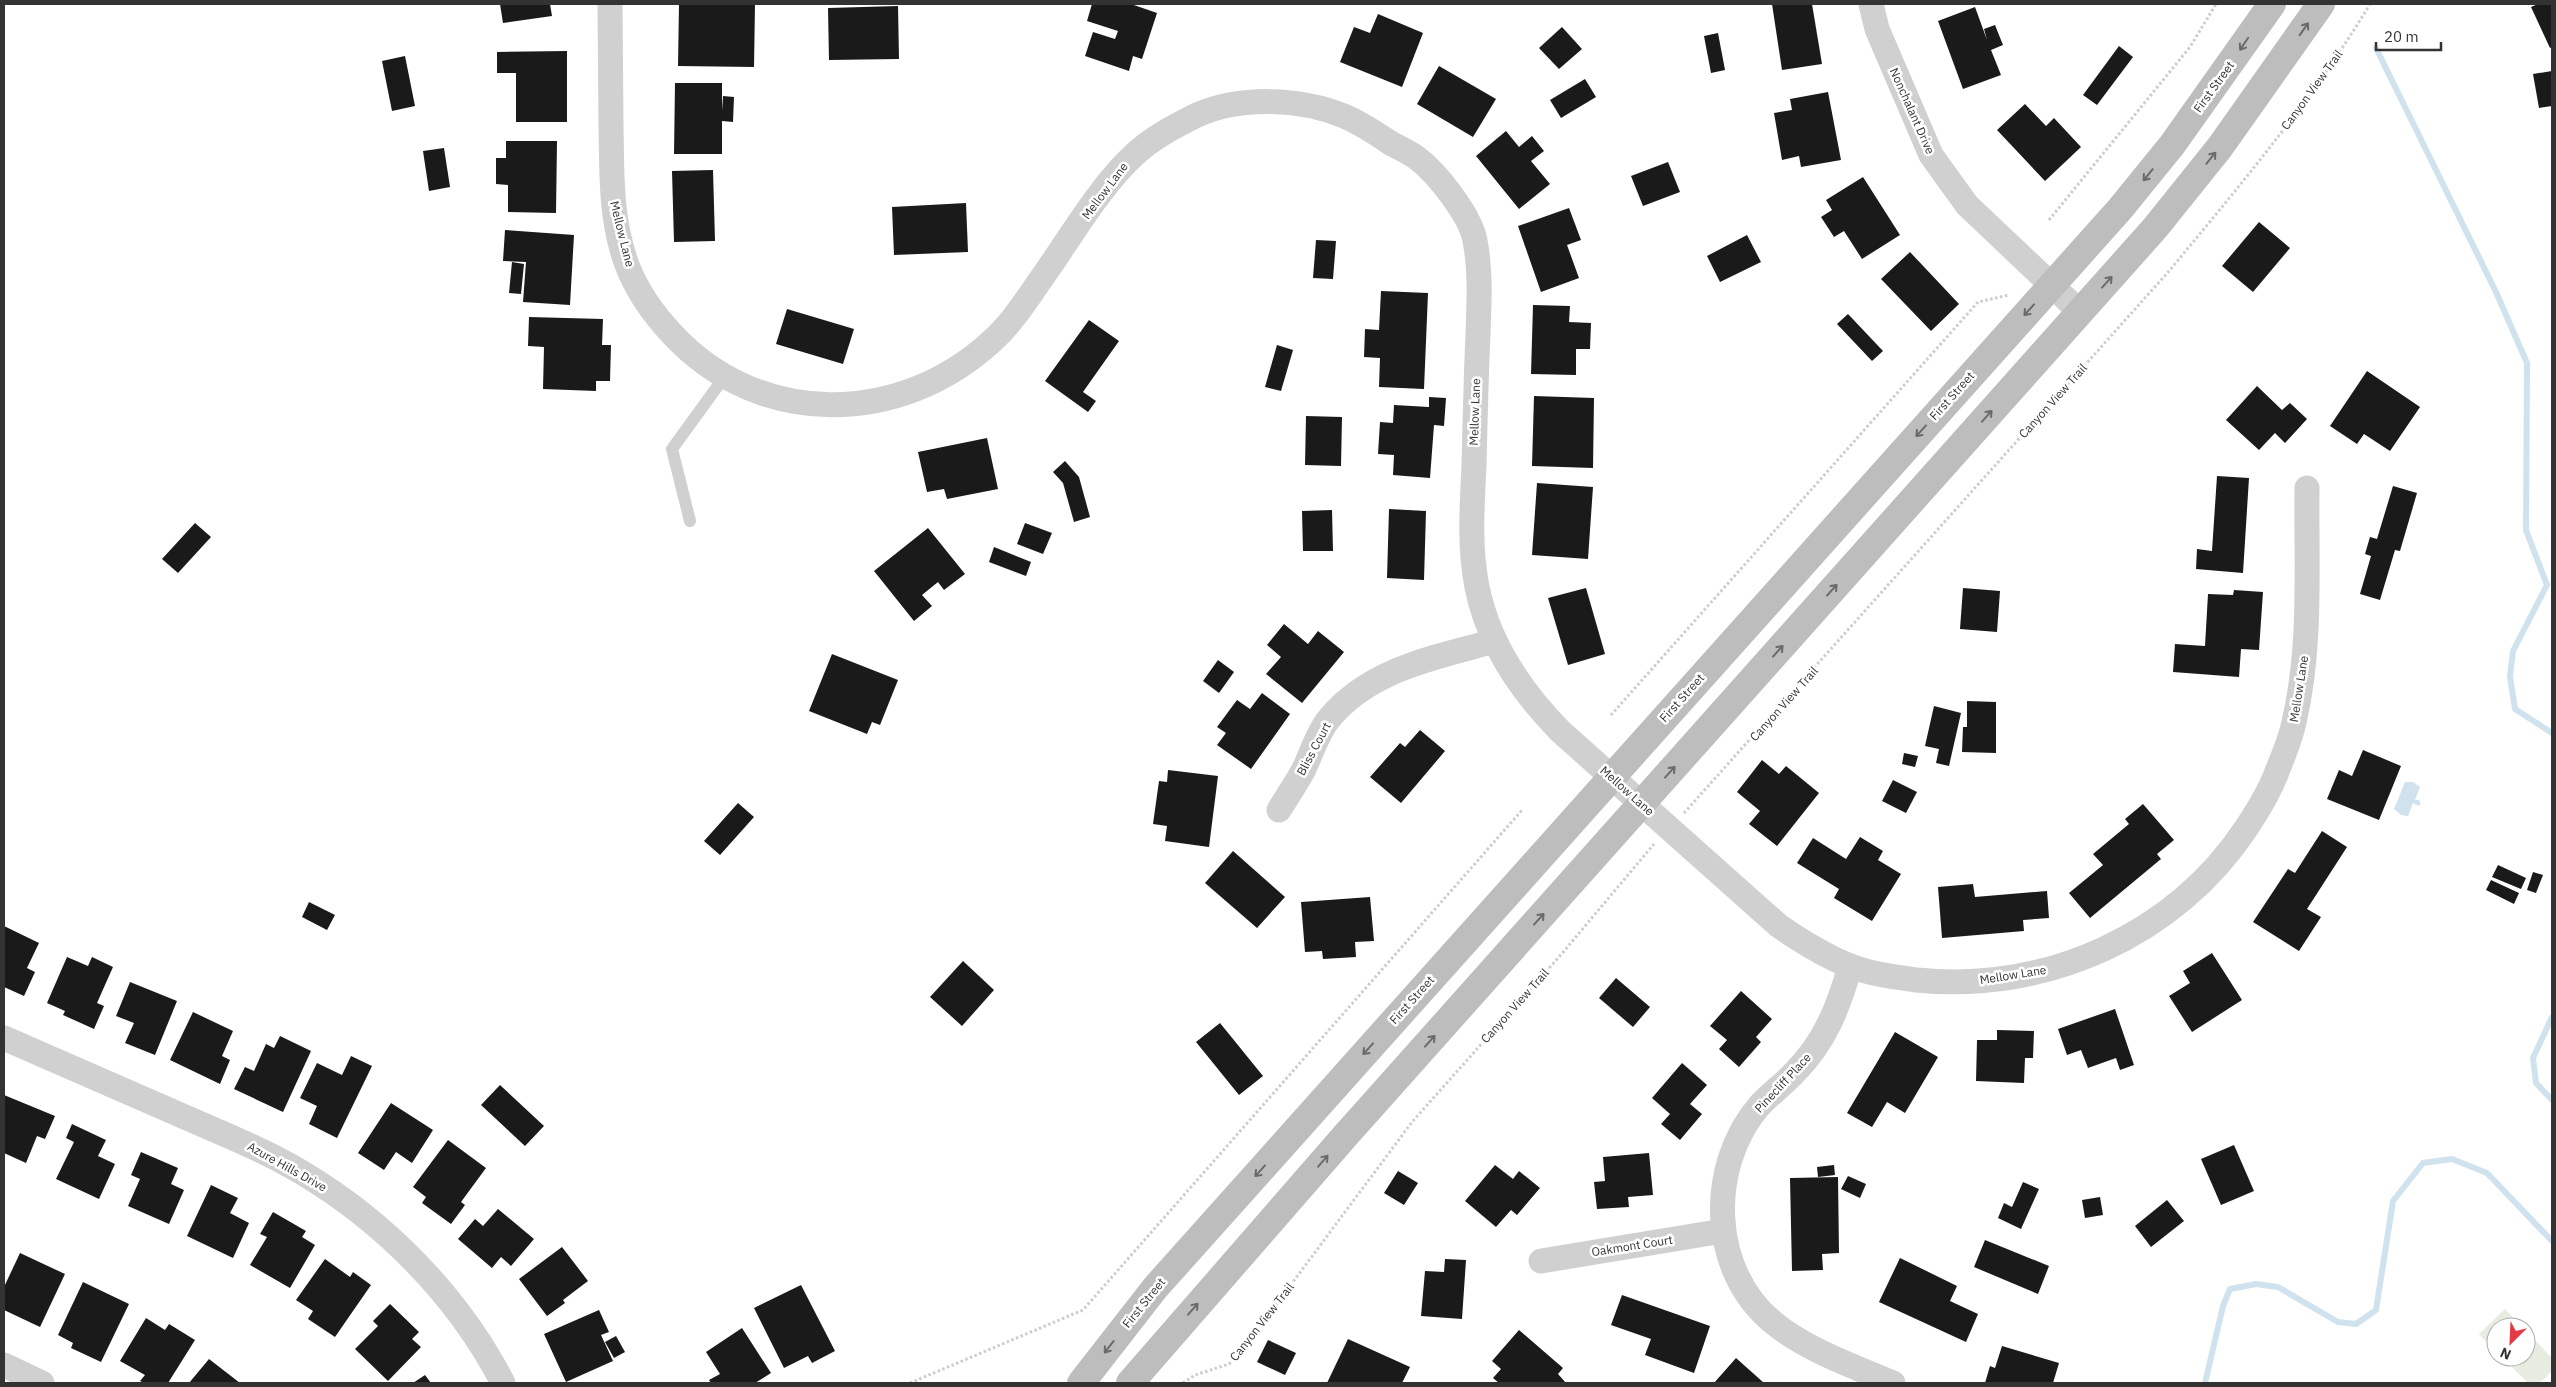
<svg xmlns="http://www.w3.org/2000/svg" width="2556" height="1387" viewBox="0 0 2556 1387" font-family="'IBM Plex Sans',sans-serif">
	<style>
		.green { fill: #e6ecdf }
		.water { fill: #cfe2ee }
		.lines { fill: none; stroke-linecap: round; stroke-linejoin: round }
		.stream { stroke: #cfe2ee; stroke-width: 6 }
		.building { fill: #1a1a1a }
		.path { stroke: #cdcdcd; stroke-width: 3; stroke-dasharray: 2.5 2.5; stroke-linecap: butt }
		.service { stroke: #d0d0d0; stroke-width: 12 }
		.minor { stroke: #d0d0d0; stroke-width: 25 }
		.secondary { stroke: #bdbdbd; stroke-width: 28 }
		.oneway { stroke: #6a6a6a }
		.labels { text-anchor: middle; stroke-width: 5; stroke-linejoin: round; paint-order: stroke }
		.street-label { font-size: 12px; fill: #333; stroke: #fff }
	</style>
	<rect width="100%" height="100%" fill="#fff"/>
	<g class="green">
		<polygon points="2505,1309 2522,1327 2496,1327 2496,1351 2479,1334"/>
		<polygon points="2526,1331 2552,1358 2552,1371 2540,1383 2528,1383 2502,1357 2526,1357"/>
	</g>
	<polygon class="water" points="2405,782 2413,782 2420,787 2415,800 2419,800 2421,804 2418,806 2413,803 2408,816 2401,815 2394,809"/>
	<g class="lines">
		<g class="stream">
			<polyline points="2376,48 2496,292 2527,363 2526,530 2547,585 2513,651 2510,677 2515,709 2552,733"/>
			<polyline points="2552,1017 2533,1058 2536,1083 2552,1100"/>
			<polyline points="2205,1383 2223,1306 2230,1289 2256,1284 2278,1287 2338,1322 2356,1324 2376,1310 2393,1201 2423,1163 2452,1159 2487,1173 2552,1241"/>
		</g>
	</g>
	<g class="building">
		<polygon points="500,4 550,4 552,16 503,23"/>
		<polygon points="679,4 755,4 754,67 678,66"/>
		<polygon points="1092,4 1131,4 1157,13 1142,59 1133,56 1129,71 1085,56 1093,32 1115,39 1118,31 1087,21"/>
		<polygon points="1772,4 1812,4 1822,64 1782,70"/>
		<polygon points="2538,4 2552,4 2552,47 2550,48 2531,7"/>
		<polygon points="898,6 899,59 829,60 828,8"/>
		<polygon points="1975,7 1987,40 1984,29 1995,25 2003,45 1991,50 2001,75 1963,89 1938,21"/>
		<polygon points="1378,14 1423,33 1402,87 1340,62 1354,27 1370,33"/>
		<polygon points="1562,27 1582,49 1559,69 1539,48"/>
		<polygon points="1718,33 1725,70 1711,73 1704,36"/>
		<polygon points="2119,46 2133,57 2097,105 2083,95"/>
		<polygon points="567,51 567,122 516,122 516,73 497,73 497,52"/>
		<polygon points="405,56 415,106 392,111 382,61"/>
		<polygon points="1439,66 1496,99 1473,137 1417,104"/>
		<polygon points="2552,71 2552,106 2539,108 2533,74"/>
		<polygon points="1585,79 1596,97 1561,118 1550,100"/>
		<polygon points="675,83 722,83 722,111 723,96 734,97 733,122 722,121 722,154 674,154"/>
		<polygon points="1828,92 1841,160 1801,167 1799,156 1782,160 1774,113 1792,110 1790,99"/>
		<polygon points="2025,104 2046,126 2054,118 2081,147 2045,181 1997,130"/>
		<polygon points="1506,131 1519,147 1532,136 1544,151 1531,161 1550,184 1519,209 1476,156"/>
		<polygon points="506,141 557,141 556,213 508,212 508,185 496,184 496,158 506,158"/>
		<polygon points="444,148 450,187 429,191 423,151"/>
		<polygon points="1668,162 1680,192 1643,206 1631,176"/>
		<polygon points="713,170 715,241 674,242 672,171"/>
		<polygon points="1863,177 1900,235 1862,259 1844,231 1834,237 1821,217 1832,210 1826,200"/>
		<polygon points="966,203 968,252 894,255 892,207"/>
		<polygon points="1569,208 1581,240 1567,245 1579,278 1541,292 1518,226"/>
		<polygon points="2259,222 2290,248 2253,292 2222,266"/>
		<polygon points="505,230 574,235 570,305 523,302 526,262 503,261"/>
		<polygon points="1747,235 1761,262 1720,282 1707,256"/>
		<polygon points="1316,240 1336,241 1333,279 1313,278"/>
		<polygon points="1910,252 1959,304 1931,331 1881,279"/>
		<polygon points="512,262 524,264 521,294 509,293"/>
		<polygon points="1381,291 1428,293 1424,389 1379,387 1380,358 1364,357 1365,329 1379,330"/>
		<polygon points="1533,305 1570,306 1569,322 1591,323 1590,349 1576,349 1576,375 1531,374"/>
		<polygon points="787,309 854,329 843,364 776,344"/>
		<polygon points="1848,314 1883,351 1872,361 1837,324"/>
		<polygon points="529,317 603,319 602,345 611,345 610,381 596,381 596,391 543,389 544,347 528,346"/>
		<polygon points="1089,320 1119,341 1083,392 1096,401 1088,412 1045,381"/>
		<polygon points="1277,345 1293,350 1281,391 1265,387"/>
		<polygon points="2367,371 2420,407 2390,451 2364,434 2357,444 2330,426"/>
		<polygon points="2257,386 2282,410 2290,403 2307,419 2285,443 2275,433 2259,450 2226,420"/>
		<polygon points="1534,396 1594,398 1593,468 1532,466"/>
		<polygon points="1429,397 1446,398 1444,426 1434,425 1430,478 1393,475 1394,455 1378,454 1380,422 1393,423 1394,405 1429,407"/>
		<polygon points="1306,416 1342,417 1341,466 1305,465"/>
		<polygon points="987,438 998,489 947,499 944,489 927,492 918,452"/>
		<polygon points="1065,461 1079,477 1090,517 1074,522 1063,483 1053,472"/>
		<polygon points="2217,476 2249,478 2243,573 2196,569 2197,549 2212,551"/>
		<polygon points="1537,483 1593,487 1588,559 1532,555"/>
		<polygon points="2393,486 2417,493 2400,551 2395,550 2380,600 2360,594 2371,556 2365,554 2370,537 2377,539"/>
		<polygon points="1389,509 1426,511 1424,580 1387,578"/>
		<polygon points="1332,510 1333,551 1303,551 1302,511"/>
		<polygon points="195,523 211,537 178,573 162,559"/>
		<polygon points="1025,523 1052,533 1043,554 1017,544"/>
		<polygon points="928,528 965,574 944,590 938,582 922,595 932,606 914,621 874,571"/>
		<polygon points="994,547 1031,562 1026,576 989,562"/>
		<polygon points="1586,588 1605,654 1568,665 1548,598"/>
		<polygon points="1963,588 2000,591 1997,632 1960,629"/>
		<polygon points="2234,590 2263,592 2259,650 2241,649 2239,677 2173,672 2175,644 2205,646 2208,594 2233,595"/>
		<polygon points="1284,624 1308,644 1318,631 1344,652 1302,703 1266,674 1281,657 1267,645"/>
		<polygon points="832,654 898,680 880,725 872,722 867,734 809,711"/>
		<polygon points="1218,660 1234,672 1219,693 1203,681"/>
		<polygon points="1262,693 1290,714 1251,769 1217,745 1226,733 1217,727 1237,700 1250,709"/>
		<polygon points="1967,701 1996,702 1996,753 1962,752 1963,727 1967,727"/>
		<polygon points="1934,706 1961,713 1949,766 1936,763 1939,749 1925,746"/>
		<polygon points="1420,730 1445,751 1401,803 1370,777 1400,743 1405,747"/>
		<polygon points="2363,750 2401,766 2379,820 2327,799 2339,770 2352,776"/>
		<polygon points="1904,753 1918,756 1915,767 1902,764"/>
		<polygon points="1762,760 1779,774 1786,766 1819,793 1777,846 1749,824 1760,811 1737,792"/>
		<polygon points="1168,770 1218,776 1209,847 1165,841 1167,826 1153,824 1159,781 1167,782"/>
		<polygon points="1893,780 1917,792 1906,813 1882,801"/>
		<polygon points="738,803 754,817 720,855 704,841"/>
		<polygon points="2143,804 2174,840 2157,854 2161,859 2090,918 2069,893 2103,865 2093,854 2129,824 2125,819"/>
		<polygon points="2322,831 2347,847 2307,909 2321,917 2299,951 2253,922 2288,869 2295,873"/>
		<polygon points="1860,837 1883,851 1878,860 1901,874 1872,921 1834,898 1839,889 1797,863 1813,838 1846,859"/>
		<polygon points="1233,851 1285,897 1257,928 1205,883"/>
		<polygon points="2498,865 2526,878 2521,889 2492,877"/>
		<polygon points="2533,872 2543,875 2536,893 2527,890"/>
		<polygon points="2491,880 2519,893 2514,904 2486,890"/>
		<polygon points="1973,884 1975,897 2047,891 2049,918 2023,920 2024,931 1942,938 1938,887"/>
		<polygon points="1370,897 1374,941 1355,942 1356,957 1323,959 1322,951 1305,952 1301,902"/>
		<polygon points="309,902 335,915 327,930 302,917"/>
		<polygon points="4,926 39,943 27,968 35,972 24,996 4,987"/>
		<polygon points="2212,953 2242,1000 2192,1032 2169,996 2190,983 2183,971"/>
		<polygon points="67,957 88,966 92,957 113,967 97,1003 104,1006 94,1029 63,1015 65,1011 47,1003"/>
		<polygon points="963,961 994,990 962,1026 930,997"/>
		<polygon points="1616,978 1650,1007 1633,1027 1599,998"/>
		<polygon points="130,982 177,1001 155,1055 125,1043 134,1023 116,1016"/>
		<polygon points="1741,991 1772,1019 1756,1037 1761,1042 1739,1067 1719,1049 1727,1040 1710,1026"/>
		<polygon points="2115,1009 2134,1065 2120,1070 2116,1058 2088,1068 2081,1050 2067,1055 2058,1029"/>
		<polygon points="193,1012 233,1031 222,1056 230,1060 220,1084 170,1060"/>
		<polygon points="1220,1023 1263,1076 1239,1095 1196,1042"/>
		<polygon points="1997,1030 2034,1031 2033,1058 2025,1058 2024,1083 1976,1081 1977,1040 1997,1040"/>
		<polygon points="1895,1032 1938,1057 1905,1113 1887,1102 1872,1127 1847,1113"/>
		<polygon points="280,1036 311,1051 283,1112 234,1089 245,1067 254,1071 266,1044 274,1048"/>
		<polygon points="351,1056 372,1066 337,1138 309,1124 317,1106 300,1098 317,1063 342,1075"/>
		<polygon points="1682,1063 1707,1085 1690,1104 1702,1114 1680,1140 1661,1124 1670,1114 1652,1098"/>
		<polygon points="500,1085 544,1126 525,1146 481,1105"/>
		<polygon points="4,1095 55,1116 45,1139 37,1136 26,1163 4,1153"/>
		<polygon points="391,1103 433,1130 412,1163 396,1152 384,1170 358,1153"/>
		<polygon points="72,1124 106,1140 98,1156 115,1164 99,1199 56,1179 74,1142 66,1138"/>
		<polygon points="448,1140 486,1168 461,1202 465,1205 451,1224 422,1203 426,1197 413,1187"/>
		<polygon points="2234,1145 2254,1191 2221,1205 2201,1159"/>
		<polygon points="141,1152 178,1168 171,1184 184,1190 169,1224 128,1206 140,1179 131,1175"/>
		<polygon points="1649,1153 1653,1195 1628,1197 1629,1207 1597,1209 1594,1182 1605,1181 1603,1157"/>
		<polygon points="1495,1165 1513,1179 1519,1171 1540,1188 1517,1215 1511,1210 1496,1227 1465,1201"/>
		<polygon points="1834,1165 1835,1175 1818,1177 1817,1167"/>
		<polygon points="1398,1171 1418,1183 1404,1205 1384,1193"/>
		<polygon points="1848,1176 1866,1184 1860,1198 1841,1189"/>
		<polygon points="1838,1177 1839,1253 1822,1254 1823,1270 1792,1271 1790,1178"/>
		<polygon points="2023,1182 2039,1189 2021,1229 1998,1218 2004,1203 2012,1207"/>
		<polygon points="211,1185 238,1198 230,1213 249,1223 233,1258 187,1236"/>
		<polygon points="2100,1197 2103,1215 2085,1218 2082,1200"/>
		<polygon points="2167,1200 2184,1221 2151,1247 2135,1226"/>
		<polygon points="498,1209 534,1239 511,1266 501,1257 492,1268 458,1239 475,1219 483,1226"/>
		<polygon points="273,1212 306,1231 302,1237 315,1245 290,1288 250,1265 267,1237 260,1234"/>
		<polygon points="1985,1240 2049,1266 2038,1294 1974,1267"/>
		<polygon points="562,1247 588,1281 563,1300 565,1303 547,1316 519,1279"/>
		<polygon points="20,1253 65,1274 40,1327 4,1310 4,1287"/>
		<polygon points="1900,1258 1957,1286 1950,1301 1978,1314 1966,1342 1879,1302"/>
		<polygon points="325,1259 350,1277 353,1272 371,1285 335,1337 308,1319 313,1311 296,1300"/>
		<polygon points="1445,1259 1466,1260 1462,1319 1421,1316 1425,1271 1444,1272"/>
		<polygon points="83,1282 129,1304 101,1362 71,1348 73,1343 58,1335"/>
		<polygon points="801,1285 835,1351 812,1363 808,1356 784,1368 754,1308"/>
		<polygon points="1622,1295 1710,1326 1694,1373 1645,1355 1651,1339 1611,1325"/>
		<polygon points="390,1304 419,1332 412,1339 421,1347 388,1381 355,1349 378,1326 373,1321"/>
		<polygon points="599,1310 609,1332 601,1335 613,1361 566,1382 544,1334"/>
		<polygon points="146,1318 165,1330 169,1324 195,1340 168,1383 144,1383 140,1381 145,1375 120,1361"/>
		<polygon points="742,1328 771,1373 755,1383 711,1383 709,1380 720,1374 706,1352"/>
		<polygon points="1519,1330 1563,1368 1558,1374 1566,1383 1499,1383 1493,1378 1501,1369 1492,1361"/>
		<polygon points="616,1336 625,1352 614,1358 605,1342"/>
		<polygon points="1348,1339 1410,1367 1402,1383 1327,1383"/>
		<polygon points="1268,1340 1296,1353 1285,1375 1257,1362"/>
		<polygon points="2002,1346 2059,1363 2053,1383 1985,1383 1990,1366 1995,1368"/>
		<polygon points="1736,1358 1764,1383 1714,1383"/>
		<polygon points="209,1359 240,1383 189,1383"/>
		<polygon points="425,1375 431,1383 413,1383"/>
	</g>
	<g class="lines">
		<g class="path">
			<polyline points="2049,220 2190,47 2216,4"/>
			<polyline points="1611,715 1978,302 2009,295"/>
			<path d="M 1684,813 L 2170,270 C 2241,184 2313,99 2370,4"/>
			<polyline points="910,1383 1083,1310 1523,809"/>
			<polyline points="1183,1383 1195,1375 1229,1364 1243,1349 1412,1122 1559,957 1654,844"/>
		</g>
		<polyline class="service" points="690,521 672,449 725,376"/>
		<g class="minor">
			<path d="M 610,4 C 610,44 611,85 611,126 C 612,173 610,219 627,265 C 637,291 654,315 673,335 C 760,428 900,426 992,341 C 1011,324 1025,302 1039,282 C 1067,243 1099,187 1134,155 C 1152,138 1175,126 1197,115 C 1241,96 1300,98 1344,116 C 1361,123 1377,134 1392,144 C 1400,148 1409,152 1417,158 C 1437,173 1471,216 1475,241 C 1481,271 1479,304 1478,334 C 1476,378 1475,422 1474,466 C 1472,507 1469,546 1477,587 C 1488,643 1521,691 1560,731 L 1779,926 C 1801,941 1823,955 1848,965 C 1869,974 1895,977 1917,980 C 2046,993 2175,936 2247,827 C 2259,809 2271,789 2278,769 C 2284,754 2291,738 2294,722 C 2312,646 2306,565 2307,488"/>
			<polyline points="1871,4 1877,29 1931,155 1967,205 2080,312"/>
			<path d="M 1279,810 C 1287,797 1295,785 1303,771 C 1311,755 1317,734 1328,720 C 1369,669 1436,657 1495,641"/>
			<path d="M 1850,966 C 1839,1006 1825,1042 1795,1072 C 1784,1084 1770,1094 1759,1106 C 1707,1167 1709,1272 1775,1324 C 1809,1351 1853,1366 1893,1383"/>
			<path d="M 4,1038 C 62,1063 120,1089 178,1114 C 219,1132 262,1149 301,1172 C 385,1222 458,1296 503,1383"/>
			<polyline points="1541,1261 1723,1231"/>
			<polyline points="4,1365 42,1383"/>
		</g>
		<g class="secondary">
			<polyline points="1081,1383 1155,1288 2120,209 2172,145 2272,4"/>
			<polyline points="1130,1383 1345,1136 2155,228 2220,147 2321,4"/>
		</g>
	</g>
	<defs><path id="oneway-shaft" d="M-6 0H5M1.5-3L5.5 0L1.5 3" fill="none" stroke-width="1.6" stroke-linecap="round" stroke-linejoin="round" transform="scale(1.25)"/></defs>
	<g class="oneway">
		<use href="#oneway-shaft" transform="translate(2304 29) rotate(-55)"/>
		<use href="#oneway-shaft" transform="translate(2244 44) rotate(124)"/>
		<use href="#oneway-shaft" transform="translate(2211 158) rotate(-51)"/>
		<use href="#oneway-shaft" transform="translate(2148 175) rotate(129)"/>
		<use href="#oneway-shaft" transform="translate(2107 282) rotate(-48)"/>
		<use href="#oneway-shaft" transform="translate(2029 310) rotate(132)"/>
		<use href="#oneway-shaft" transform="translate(1987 416) rotate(-48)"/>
		<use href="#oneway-shaft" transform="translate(1921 431) rotate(132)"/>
		<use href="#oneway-shaft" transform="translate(1832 590) rotate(-48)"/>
		<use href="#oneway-shaft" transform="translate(1778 651) rotate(-48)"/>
		<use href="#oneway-shaft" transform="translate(1670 772) rotate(-48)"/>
		<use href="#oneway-shaft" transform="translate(1539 919) rotate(-48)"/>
		<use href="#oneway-shaft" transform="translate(1430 1041) rotate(-48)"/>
		<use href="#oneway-shaft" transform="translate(1368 1049) rotate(132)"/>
		<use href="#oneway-shaft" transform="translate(1323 1161) rotate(-49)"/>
		<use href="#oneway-shaft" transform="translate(1260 1171) rotate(132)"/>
		<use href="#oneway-shaft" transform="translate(1193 1309) rotate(-49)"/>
		<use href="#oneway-shaft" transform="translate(1109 1347) rotate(128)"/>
	</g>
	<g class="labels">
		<g class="street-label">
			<text transform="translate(2214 87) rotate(-54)" y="4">First Street</text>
			<text transform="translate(2312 90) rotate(-54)" y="4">Canyon View Trail</text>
			<text transform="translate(1912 111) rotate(66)" y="4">Nonchalant Drive</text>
			<text transform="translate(1105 191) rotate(-53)" y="4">Mellow Lane</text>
			<text transform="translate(622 234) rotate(76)" y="4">Mellow Lane</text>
			<text transform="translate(1952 396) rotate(-48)" y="4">First Street</text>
			<text transform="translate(2053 401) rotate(-48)" y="4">Canyon View Trail</text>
			<text transform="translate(1475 412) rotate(-88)" y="4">Mellow Lane</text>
			<text transform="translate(2299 689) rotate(-81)" y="4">Mellow Lane</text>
			<text transform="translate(1682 698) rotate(-48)" y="4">First Street</text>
			<text transform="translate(1784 704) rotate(-48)" y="4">Canyon View Trail</text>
			<text transform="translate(1314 749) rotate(-62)" y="4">Bliss Court</text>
			<text transform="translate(1627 791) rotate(42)" y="4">Mellow Lane</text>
			<text transform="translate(2013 975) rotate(-9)" y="4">Mellow Lane</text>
			<text transform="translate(1412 1000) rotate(-48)" y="4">First Street</text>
			<text transform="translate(1515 1006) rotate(-48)" y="4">Canyon View Trail</text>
			<text transform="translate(1783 1083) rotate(-47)" y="4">Pinecliff Place</text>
			<text transform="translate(287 1167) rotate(29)" y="4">Azure Hills Drive</text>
			<text transform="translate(1632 1246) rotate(-9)" y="4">Oakmont Court</text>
			<text transform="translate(1144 1303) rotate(-51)" y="4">First Street</text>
			<text transform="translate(1262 1322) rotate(-52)" y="4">Canyon View Trail</text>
		</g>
	</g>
	<rect width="2556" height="1387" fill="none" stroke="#333333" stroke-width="10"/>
	<g transform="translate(2511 1342) rotate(204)"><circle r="24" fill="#ffffff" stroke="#adadad"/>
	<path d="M0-4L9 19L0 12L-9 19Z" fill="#e63946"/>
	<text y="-8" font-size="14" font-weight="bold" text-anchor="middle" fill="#333333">N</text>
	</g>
	<path d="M2376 42v8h65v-8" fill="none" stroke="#333333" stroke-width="2.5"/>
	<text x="2384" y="42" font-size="15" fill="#333333" stroke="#ffffff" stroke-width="4" paint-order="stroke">20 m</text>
</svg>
